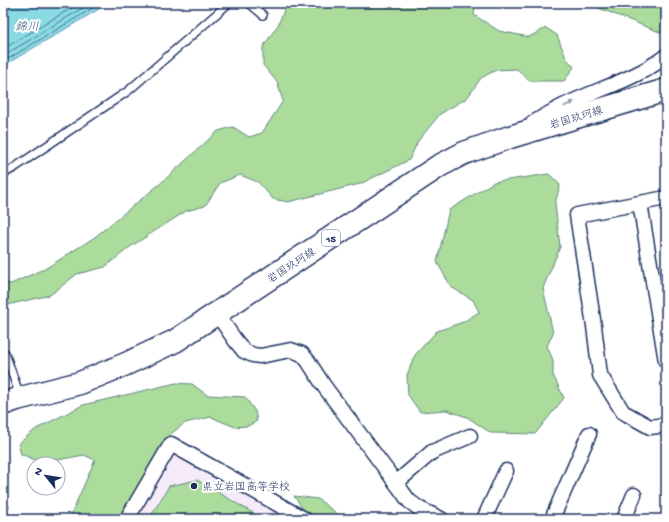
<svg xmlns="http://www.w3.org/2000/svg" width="669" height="522" viewBox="0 0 669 522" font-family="'Gochi Hand','Klee One',sans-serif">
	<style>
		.built { fill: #f6ecf9 }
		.green { fill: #abdc9c; stroke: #63867d }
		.water { fill: #8adae4; stroke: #5e96ae }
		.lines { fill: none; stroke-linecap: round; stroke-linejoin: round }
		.shore { stroke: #477394; stroke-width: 1 }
		.building { fill: #e2c0ec; stroke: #1b2f5e }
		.service-casing { stroke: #1b2f5e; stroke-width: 10 }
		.minor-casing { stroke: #1b2f5e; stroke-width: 17 }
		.primary-casing { stroke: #1b2f5e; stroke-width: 25 }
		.service { stroke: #fff; stroke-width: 7 }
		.minor { stroke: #fff; stroke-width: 14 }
		.primary { stroke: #fff; stroke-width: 22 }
		.oneway { fill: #8d97ae }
		.poi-dot { fill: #1b2f5e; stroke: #fff; stroke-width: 1.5 }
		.labels { text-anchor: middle; stroke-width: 4; stroke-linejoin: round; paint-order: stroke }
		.shield { fill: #fff; stroke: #5f6d8e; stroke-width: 1 }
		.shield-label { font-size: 10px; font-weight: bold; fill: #1b2f5e }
		.street-label { font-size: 11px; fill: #1b2f5e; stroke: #fff }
		.poi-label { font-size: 11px; fill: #1b2f5e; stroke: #fff; text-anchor: start }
		.water-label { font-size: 12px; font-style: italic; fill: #375a80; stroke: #fff }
	</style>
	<rect width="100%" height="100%" fill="#fff"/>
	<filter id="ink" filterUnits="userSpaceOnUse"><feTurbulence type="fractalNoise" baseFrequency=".025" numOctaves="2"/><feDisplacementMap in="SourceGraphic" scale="8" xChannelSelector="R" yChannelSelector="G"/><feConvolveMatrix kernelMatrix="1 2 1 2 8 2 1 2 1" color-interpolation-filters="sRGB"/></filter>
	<g filter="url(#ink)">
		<polygon class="built" points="176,451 294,519 132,519 170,454"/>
		<g class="green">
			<polygon points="284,3 475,3 474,15 499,31 529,37 546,28 557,35 566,58 574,67 564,81 530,81 517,69 496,70 481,78 467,98 440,114 418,141 409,160 360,184 288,202 273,199 258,182 240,175 220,183 205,206 186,211 130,247 105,267 77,274 50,295 3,306 3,282 11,284 48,267 95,237 161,183 218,131 233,127 249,137 262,133 283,101 277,82 263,65 263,47 278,25 285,8"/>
			<polygon points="586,3 666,3 666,31 662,33"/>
			<polygon points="549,174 560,185 555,204 560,247 543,288 553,333 547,346 553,360 553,375 564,398 535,434 491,433 467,417 446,410 420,412 408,395 407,375 415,355 437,331 463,322 479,312 473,300 451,287 437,262 449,210 494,182"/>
			<polygon points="176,383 192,384 207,395 245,397 255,411 257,421 248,426 235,427 211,417 185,423 168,436 118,519 69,519 95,460 84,455 42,463 21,454 18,444 36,429 83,405"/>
			<polygon points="197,480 263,519 149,519 169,486"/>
			<polygon points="294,496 318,499 344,519 320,519 303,509"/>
		</g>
		<polygon class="water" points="11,3 109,3 3,66 3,10"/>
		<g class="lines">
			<g class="shore">
				<polyline points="3,49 80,3"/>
				<polyline points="3,56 91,3"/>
				<polyline points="3,62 101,3"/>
			</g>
		</g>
		<polygon class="building" points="3,503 9,506 6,512 3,510"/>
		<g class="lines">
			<g class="service-casing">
				<g id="service">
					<polyline points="249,3 263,15"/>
					<polyline points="3,174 14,168 128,91 229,3"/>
					<polyline points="3,354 5,353 20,396"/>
				</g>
			</g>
			<g class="minor-casing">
				<g id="minor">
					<path d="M 533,123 C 546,115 560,107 574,101 C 605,87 639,77 666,56"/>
					<polyline points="666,198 577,215 594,326 600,375 623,412 650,427 666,425"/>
					<polyline points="640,203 666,361"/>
					<polyline points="217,314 235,340 244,351 253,355 260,356 291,350 302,354 308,361 324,386 396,483 409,501 420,509 441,519"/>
					<polyline points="396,483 432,452 470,436"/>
					<polyline points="127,519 171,444 304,519"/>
					<polyline points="484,519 506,471"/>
					<polyline points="552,519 589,434"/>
					<polyline points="624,519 634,495"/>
				</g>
			</g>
			<g class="primary-casing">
				<polyline id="primary" points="3,404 17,399 80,383 126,364 175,341 439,166 464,153 510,137 666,90"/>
			</g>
			<use href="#service" class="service"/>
			<use href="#minor" class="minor"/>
			<use href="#primary" class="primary"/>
		</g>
		<defs><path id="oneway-solid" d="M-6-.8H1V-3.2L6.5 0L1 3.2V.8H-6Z"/></defs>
		<use class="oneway" href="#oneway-solid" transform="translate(569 104) rotate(-27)"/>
	</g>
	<circle class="poi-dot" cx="194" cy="486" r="4"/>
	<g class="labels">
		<rect class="shield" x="322" y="230" width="18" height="16" rx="3"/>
		<g class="shield-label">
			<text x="331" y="242">15</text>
		</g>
		<g class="street-label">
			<text transform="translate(576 117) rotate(-17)" y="4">岩国玖珂線</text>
			<text transform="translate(291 265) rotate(-33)" y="4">岩国玖珂線</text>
		</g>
		<g class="poi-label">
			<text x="202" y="490">県立岩国高等学校</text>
		</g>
		<g class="water-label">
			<text x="27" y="30">錦川</text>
		</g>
	</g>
	<rect width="669" height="522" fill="none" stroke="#fff" stroke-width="16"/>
	<rect x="8" y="8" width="653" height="506" fill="none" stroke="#1b2f5e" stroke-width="1.5" filter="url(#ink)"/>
	<g transform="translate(46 476) rotate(300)"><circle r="19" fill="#ffffff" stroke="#a4acbf"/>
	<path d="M0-3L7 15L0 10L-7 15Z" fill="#1b2f5e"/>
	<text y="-6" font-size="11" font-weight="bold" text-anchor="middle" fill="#1b2f5e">N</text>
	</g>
</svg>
